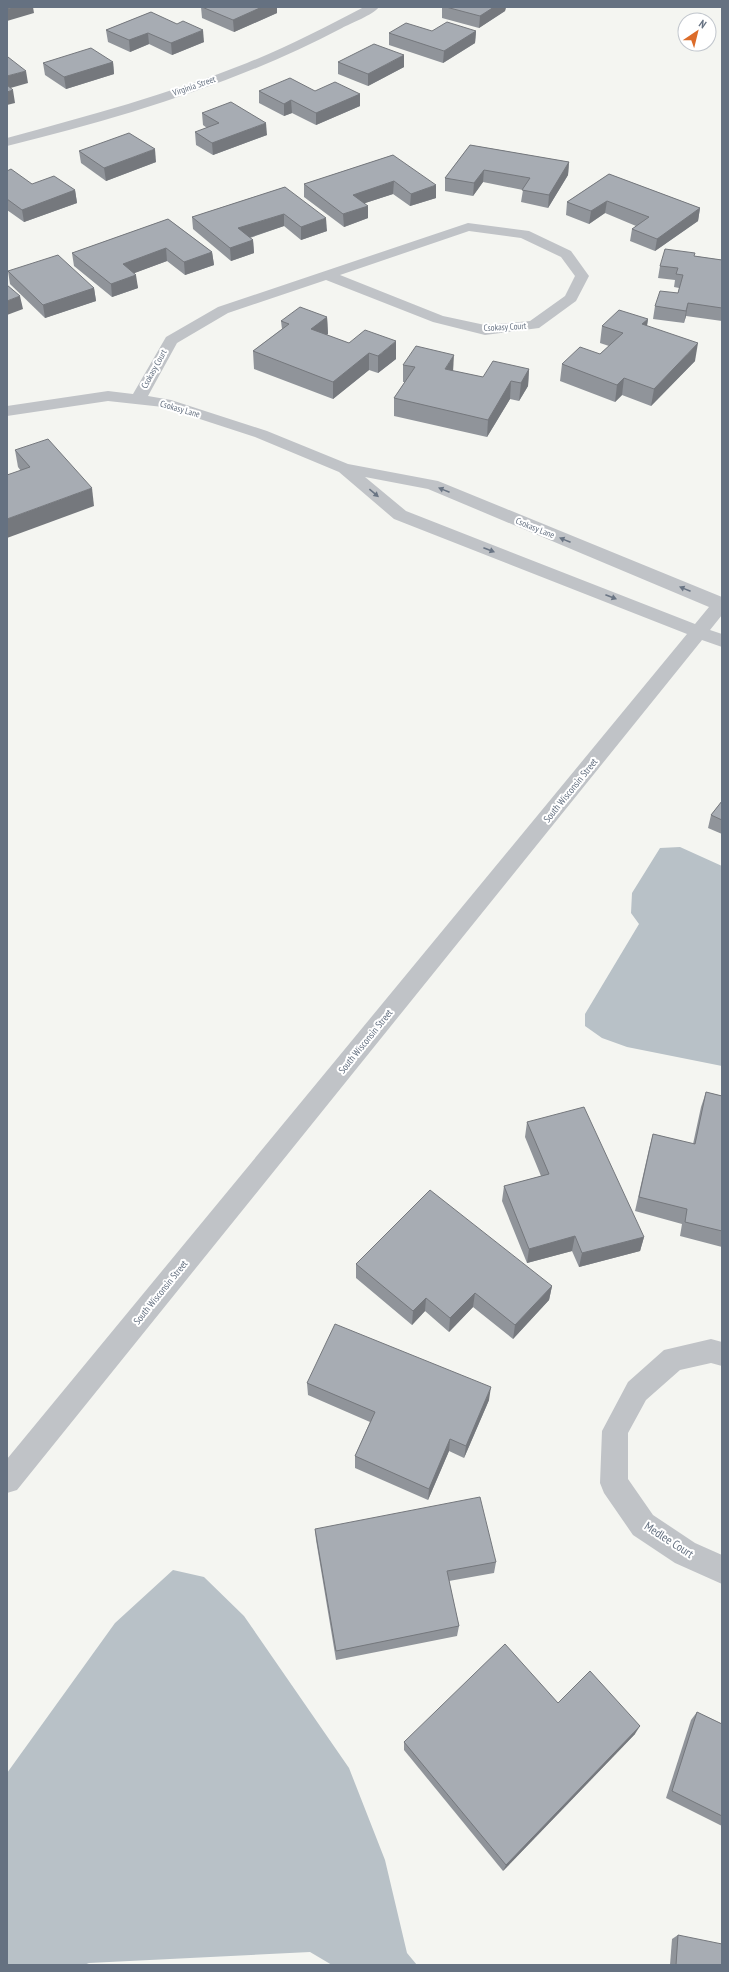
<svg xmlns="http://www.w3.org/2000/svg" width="729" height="1972" viewBox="0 0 729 1972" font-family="'PT Sans Narrow',sans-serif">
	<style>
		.water { fill: #b8c1c7 }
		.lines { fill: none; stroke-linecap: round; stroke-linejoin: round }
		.minor { fill: #c0c3c7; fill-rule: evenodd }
		.wall { fill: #90949a }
		.shaded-wall { fill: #75787d }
		.building { fill: #a7acb3; stroke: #75787d }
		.oneway { fill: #6a7584 }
		.labels { text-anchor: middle; stroke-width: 4; stroke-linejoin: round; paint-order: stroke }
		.far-street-label { font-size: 9px; fill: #657181; stroke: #fff }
		.street-label { font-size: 10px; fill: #657181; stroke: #fff }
		.near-street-label { font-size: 12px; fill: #657181; stroke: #fff }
	</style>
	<rect width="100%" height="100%" fill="#f4f5f1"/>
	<g class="water">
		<polygon points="680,847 722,866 722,1066 627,1047 602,1038 585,1026 585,1014 639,924 631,913 632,893 660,848"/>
		<polygon points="173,1570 204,1577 244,1616 349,1768 385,1860 407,1953 417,1965 332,1965 310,1952 89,1963 84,1965 7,1965 7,1773 115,1623"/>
	</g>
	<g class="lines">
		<g class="minor">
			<path d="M 364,7 L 379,7 C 373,15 351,23 342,28 C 238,83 121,118 7,146 L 7,138 C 88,116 169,94 247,63 C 287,47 326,27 364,7 Z"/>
			<path d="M 468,223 L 529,231 L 571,251 L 589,276 L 576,301 L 539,328 L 485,335 L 433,322 L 326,280 L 228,313 L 177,343 L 148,396 L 171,400 L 267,431 L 348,464 L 438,481 L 722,597 L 722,615 L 710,630 L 722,634 L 722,647 L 702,640 L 17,1490 L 7,1493 L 7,1459 L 687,634 L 394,519 L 339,472 L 255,437 L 163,407 L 108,401 L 7,416 L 7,406 L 108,391 L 133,394 L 166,337 L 218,307 ZM 469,231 L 521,238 L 561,257 L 575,276 L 565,296 L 530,321 L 485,325 L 443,316 L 340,275 ZM 365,477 L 428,489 L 709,607 L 695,624 L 406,511 Z"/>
			<polygon points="711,1339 722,1342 722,1366 711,1363 680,1370 646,1400 628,1433 628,1479 653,1515 695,1543 722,1555 722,1584 675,1563 633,1535 604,1493 600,1483 602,1431 628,1382 664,1350"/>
		</g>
	</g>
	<g class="wall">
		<polygon points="201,7 277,7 277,13 234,32 202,18"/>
		<polygon points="442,7 506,7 505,11 479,28 442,18"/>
		<polygon points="151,12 204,42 172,55 149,44 130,52 108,42 106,30"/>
		<polygon points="432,31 476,31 475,43 443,63 389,45 389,33"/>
		<polygon points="113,62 114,74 66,89 45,75 43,63"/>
		<polygon points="338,62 404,67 368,86 338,74"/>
		<polygon points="259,91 315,91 360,94 360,106 316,125 292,113 284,116 259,103"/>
		<polygon points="202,113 267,135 213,155 196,145 195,132 207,128 203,125"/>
		<polygon points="470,145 569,162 568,175 548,208 521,202 523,190 483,182 473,196 445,191 445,178"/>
		<polygon points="79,151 156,162 106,181 81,163"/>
		<polygon points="393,155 436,198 410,206 393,194 365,203 368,218 344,227 304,197 304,184"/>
		<polygon points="7,171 32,184 75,190 77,203 24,222 7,210"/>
		<polygon points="609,174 700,208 698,221 655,251 630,241 632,229 636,226 605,213 589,224 566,215 567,202"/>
		<polygon points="285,187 327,231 301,240 284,226 250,238 253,240 254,253 231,261 193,229 192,217"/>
		<polygon points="168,219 212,252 214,265 185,275 167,261 134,273 138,288 112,297 74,266 72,253"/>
		<polygon points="695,256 722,260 722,321 686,316 684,323 653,319 655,306 678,293 679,288 674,287 675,280 658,278 660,266"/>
		<polygon points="8,271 94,288 96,301 45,318 10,284"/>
		<polygon points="327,317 328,334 326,335 349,343 396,359 378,373 369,370 333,399 254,369 253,351 282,329 281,321"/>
		<polygon points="648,319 647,326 695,361 651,406 622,395 615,402 560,381 562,364 600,354 609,346 600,343 602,326"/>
		<polygon points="403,365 453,371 483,377 529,369 528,386 519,401 510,399 487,437 394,416 394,398 405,382 403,382"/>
		<polygon points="15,450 94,506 21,471 18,467"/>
		<polygon points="722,801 722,834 708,828 711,815"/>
		<polygon points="706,1092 722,1096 722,1247 680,1236 682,1224 635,1211 649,1149 653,1134 693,1144 701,1107"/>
		<polygon points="527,1122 644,1237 640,1251 579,1267 572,1251 527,1263 502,1201 504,1186 541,1176 525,1137"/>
		<polygon points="356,1264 552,1286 549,1300 513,1339 473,1307 449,1332 425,1311 412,1325 356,1278"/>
		<polygon points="307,1383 489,1400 464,1458 449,1451 428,1500 355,1468 355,1456 370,1422 308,1395"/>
		<polygon points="315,1529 496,1562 494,1573 449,1581 459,1626 457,1636 336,1660 316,1540"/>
		<polygon points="558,1703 635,1734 503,1871 404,1750 404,1742"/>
		<polygon points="697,1712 722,1724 722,1826 666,1798 691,1720"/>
		<polygon points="678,1935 722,1965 670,1965 672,1939"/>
	</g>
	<g class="shaded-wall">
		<polygon points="14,7 33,7 34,13 7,21 7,9"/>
		<polygon points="262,7 277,7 277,13 234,32 233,20"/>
		<polygon points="494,7 506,7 505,11 479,28 480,16"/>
		<polygon points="203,30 204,42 172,55 171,43"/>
		<polygon points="476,31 475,43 443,63 444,51"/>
		<polygon points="148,33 149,44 130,52 129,40"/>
		<polygon points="404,55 404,67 368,86 368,74"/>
		<polygon points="113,62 114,74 66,89 64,77"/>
		<polygon points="26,71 28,83 7,89 7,76"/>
		<polygon points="13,90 15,103 7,105 7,92"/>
		<polygon points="360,94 360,106 316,125 316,113"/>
		<polygon points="291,100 292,113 284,116 284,104"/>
		<polygon points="266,123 267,135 213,155 212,143"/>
		<polygon points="155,149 156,162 106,181 104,168"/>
		<polygon points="569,162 568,175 548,208 549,195"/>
		<polygon points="484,170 483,182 473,196 474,183"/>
		<polygon points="394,181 393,194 353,207 353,195"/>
		<polygon points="436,185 436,198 410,206 411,194"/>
		<polygon points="75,190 77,203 24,222 22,210"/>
		<polygon points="607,201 605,213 589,224 591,211"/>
		<polygon points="368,206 368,218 344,227 343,214"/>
		<polygon points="700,208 698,221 655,251 657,239"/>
		<polygon points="284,214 284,226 239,241 238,228"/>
		<polygon points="326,218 327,231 301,240 301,227"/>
		<polygon points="253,240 254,253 231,261 230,248"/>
		<polygon points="166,248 167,261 124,277 123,264"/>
		<polygon points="212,252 214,265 185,275 184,262"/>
		<polygon points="136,275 138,288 112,297 111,284"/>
		<polygon points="94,288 96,301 45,318 43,305"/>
		<polygon points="20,296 23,309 7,315 7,301"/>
		<polygon points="688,303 686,316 684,323 686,311"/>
		<polygon points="327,317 328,334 312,346 311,329"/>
		<polygon points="648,319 645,337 642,324"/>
		<polygon points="396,341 396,359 378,373 378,356"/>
		<polygon points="698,343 695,361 651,406 654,389"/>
		<polygon points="369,353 369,370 333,399 333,382"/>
		<polygon points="454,355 453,372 445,369"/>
		<polygon points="529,369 528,386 519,401 521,383"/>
		<polygon points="624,378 622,395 615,402 617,385"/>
		<polygon points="511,381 510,399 487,437 488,420"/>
		<polygon points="92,488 94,506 7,538 7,519"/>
		<polygon points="575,1236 572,1251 527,1263 529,1249"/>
		<polygon points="644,1237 640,1251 579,1267 582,1253"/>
		<polygon points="552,1286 549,1300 513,1339 515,1325"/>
		<polygon points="475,1293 473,1307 449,1332 450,1318"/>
		<polygon points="426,1298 425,1311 412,1325 413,1311"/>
		<polygon points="491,1387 489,1400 464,1458 466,1446"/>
		<polygon points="450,1439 449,1451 428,1500 429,1489"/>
		<polygon points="640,1726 635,1734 503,1871 506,1865"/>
	</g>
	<g class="building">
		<polygon points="7,7 14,7 7,9"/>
		<polygon points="202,7 262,7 233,20"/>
		<polygon points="446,7 494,7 480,16"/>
		<polygon points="151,12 177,24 183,21 203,30 171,43 148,33 129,40 106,30"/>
		<polygon points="447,22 476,31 444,51 389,33 406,23 432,31"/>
		<polygon points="374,44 404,55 368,74 338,62"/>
		<polygon points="91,48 113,62 64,77 43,63"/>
		<polygon points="7,57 8,57 26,71 7,76"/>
		<polygon points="290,78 315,91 335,82 360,94 316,113 291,100 284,104 259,91"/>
		<polygon points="7,85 13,90 7,92"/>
		<polygon points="231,102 266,123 212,143 195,132 219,123 202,113"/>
		<polygon points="129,133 155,149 104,168 79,151"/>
		<polygon points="470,145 569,162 549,195 522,190 530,178 484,170 474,183 445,178"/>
		<polygon points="393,155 436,185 411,194 394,181 353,195 368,206 343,214 304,184"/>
		<polygon points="11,169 32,184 54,176 75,190 22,210 7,199 7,171"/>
		<polygon points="609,174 700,208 657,239 632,229 649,217 607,201 591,211 567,202"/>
		<polygon points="285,187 326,218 301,227 284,214 238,228 253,240 230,248 192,217"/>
		<polygon points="168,219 212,252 184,262 166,248 123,264 136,275 111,284 72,253"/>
		<polygon points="665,249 695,253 694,256 722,260 722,308 688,303 686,311 655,306 660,291 678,293 683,275 676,274 678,268 660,266"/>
		<polygon points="58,255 94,288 43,305 8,271"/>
		<polygon points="7,285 20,296 7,301"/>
		<polygon points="300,307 327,317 311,329 349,343 365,330 396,341 378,356 369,353 333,382 253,351 289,324 281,321"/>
		<polygon points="619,310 648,319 642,324 698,343 654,389 624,378 617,385 562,364 580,347 600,354 623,333 602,326"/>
		<polygon points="416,346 454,355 445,369 483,377 493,361 529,369 521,383 511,381 488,420 394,398 415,367 403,365"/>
		<polygon points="48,439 92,488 7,519 7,475 30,467 15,450"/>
		<polygon points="722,801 722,820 711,815"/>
		<polygon points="706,1092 722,1096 722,1231 685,1222 687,1209 639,1197 653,1134 695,1144"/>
		<polygon points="584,1107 644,1237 582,1253 575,1236 529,1249 504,1186 549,1174 527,1122"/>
		<polygon points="430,1190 552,1286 515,1325 475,1293 450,1318 426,1298 413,1311 356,1264"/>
		<polygon points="335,1324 491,1387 466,1446 450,1439 429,1489 355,1456 375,1412 307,1383"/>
		<polygon points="480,1497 496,1562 447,1571 459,1626 336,1651 315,1529"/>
		<polygon points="505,1644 558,1703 590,1671 640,1726 506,1865 404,1742"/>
		<polygon points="697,1712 722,1724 722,1816 672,1791"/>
		<polygon points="678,1935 722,1944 722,1965 676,1965"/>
	</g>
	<defs><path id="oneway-solid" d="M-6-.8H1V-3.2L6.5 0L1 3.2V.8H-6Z"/></defs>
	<g class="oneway">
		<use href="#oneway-solid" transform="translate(444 490) rotate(-158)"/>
		<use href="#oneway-solid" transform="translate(374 493) rotate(40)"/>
		<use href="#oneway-solid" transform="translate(565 540) rotate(-158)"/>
		<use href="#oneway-solid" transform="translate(489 550) rotate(21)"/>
		<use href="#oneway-solid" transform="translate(685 589) rotate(-158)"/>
		<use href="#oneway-solid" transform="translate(611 597) rotate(21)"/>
	</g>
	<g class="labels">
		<g class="far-street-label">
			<text transform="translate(194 86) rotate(-19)" y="3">Virginia Street</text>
			<text transform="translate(505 327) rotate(-3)" y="3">Csokasy Court</text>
			<text transform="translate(154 369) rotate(-61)" y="3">Csokasy Court</text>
			<text transform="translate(180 409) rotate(16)" y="3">Csokasy Lane</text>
			<text transform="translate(535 528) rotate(22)" y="3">Csokasy Lane</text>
		</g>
		<g class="street-label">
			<text transform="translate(570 790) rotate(-51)" y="4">South Wisconsin Street</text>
			<text transform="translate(365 1041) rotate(-51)" y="4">South Wisconsin Street</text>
			<text transform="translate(160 1292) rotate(-51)" y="4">South Wisconsin Street</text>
		</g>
		<g class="near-street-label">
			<text transform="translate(669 1540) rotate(33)" y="4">Medlee Court</text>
		</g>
	</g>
	<rect width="729" height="1972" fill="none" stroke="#657181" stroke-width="16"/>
	<g transform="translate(697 32) rotate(35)"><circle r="19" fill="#ffffff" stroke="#c1c6cd"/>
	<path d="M0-3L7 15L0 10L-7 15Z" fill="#dc6c2a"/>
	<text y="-6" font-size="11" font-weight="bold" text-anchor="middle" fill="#657181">N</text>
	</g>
</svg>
